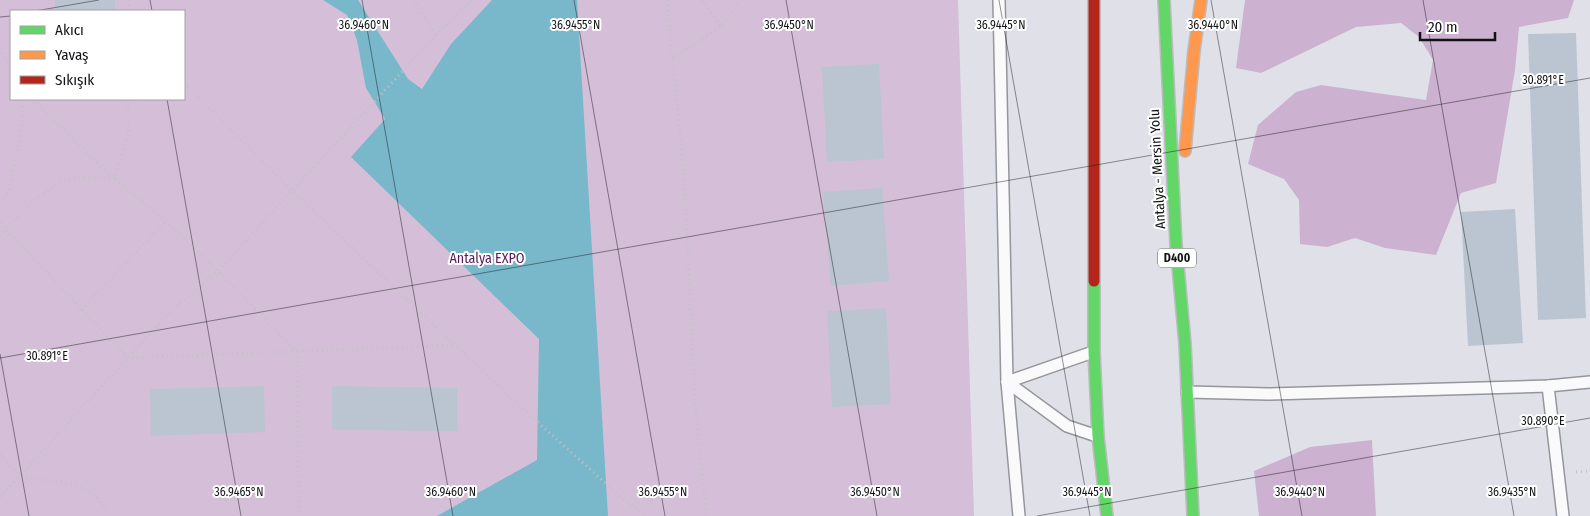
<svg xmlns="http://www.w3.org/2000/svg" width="1590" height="516" viewBox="0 0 1590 516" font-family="'Fira Sans Condensed',sans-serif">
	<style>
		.green { fill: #d5bed8; fill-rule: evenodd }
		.forest { fill: #cdb1d0 }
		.water { fill: #78b8ca }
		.building { fill: #bac5d1 }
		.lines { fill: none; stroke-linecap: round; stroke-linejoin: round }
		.lane-casing { stroke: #95969b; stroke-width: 14 }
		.fast-casing { stroke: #bbbcc0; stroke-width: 14 }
		.slow-casing { stroke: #bbbcc0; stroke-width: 14 }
		.jam-casing { stroke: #bbbcc0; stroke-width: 14 }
		.path { stroke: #c3c3c5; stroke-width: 3; stroke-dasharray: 1 4; stroke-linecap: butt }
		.lane { stroke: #fafafc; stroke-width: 11 }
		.fast { stroke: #63d668; stroke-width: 11 }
		.slow { stroke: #ff974d; stroke-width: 11 }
		.jam { stroke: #b3261e; stroke-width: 11 }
		.ticks { fill: none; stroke: #121317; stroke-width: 1; stroke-opacity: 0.45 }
		.labels { text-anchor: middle; stroke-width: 4; stroke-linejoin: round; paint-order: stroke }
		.shield { fill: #fff; stroke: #595a5d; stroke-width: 1 }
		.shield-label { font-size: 12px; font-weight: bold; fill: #121317 }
		.street-label { font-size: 14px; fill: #121317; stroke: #fff }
		.park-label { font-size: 14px; fill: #591b59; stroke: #fff }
		.ticks-label { font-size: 12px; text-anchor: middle; fill: #121317; stroke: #fff; stroke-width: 4; stroke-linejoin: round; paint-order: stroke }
	</style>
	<rect width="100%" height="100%" fill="#e0e1e8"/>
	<path class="green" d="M 0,0 L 958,0 L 974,516 L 0,516 ZM 11,11 L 184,11 L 184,99 L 11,99 Z"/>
	<g class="forest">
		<polygon points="1245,0 1574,0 1568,18 1519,27 1515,70 1496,183 1461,193 1436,255 1385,248 1355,238 1327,247 1300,244 1299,200 1284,179 1248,164 1258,125 1296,92 1321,85 1426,100 1433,60 1419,37 1401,23 1356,27 1261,73 1236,68"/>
		<polygon points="1372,440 1376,516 1259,516 1254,471 1310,447"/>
	</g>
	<polygon class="water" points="323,0 358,0 408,79 422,89 451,44 492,0 577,0 608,516 437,516 537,460 539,339 351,157 385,119 366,88 357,40 347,15"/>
	<g class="building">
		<rect x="55" y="0" width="60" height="11"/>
		<polygon points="1576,33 1586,318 1538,320 1528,34"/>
		<polygon points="879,64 884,159 827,162 822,67"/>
		<polygon points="882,188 889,281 831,286 823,192"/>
		<polygon points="1515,209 1523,343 1468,346 1461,212"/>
		<polygon points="886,308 891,404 832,407 827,311"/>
		<polygon points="264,386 265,432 151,436 150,389"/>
		<polygon points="332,386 457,388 457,431 332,430"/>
	</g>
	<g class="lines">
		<g class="lane-casing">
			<g id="lane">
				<polyline points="999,0 1007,382 1019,516"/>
				<polyline points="1007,382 1067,426 1097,436"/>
				<polyline points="1007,382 1093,352"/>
				<polyline points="1548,386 1563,516"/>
				<polyline points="1187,392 1268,394 1548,386 1590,382"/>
			</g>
		</g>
		<g class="fast-casing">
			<g id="fast">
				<polyline points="1164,0 1176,244 1185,344 1193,516"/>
				<polyline points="1094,281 1094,351 1098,436 1107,516"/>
			</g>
		</g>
		<g class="slow-casing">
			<polyline id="slow" points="1185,151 1194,51 1201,0"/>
		</g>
		<g class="jam-casing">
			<polyline id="jam" points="1094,0 1094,281"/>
		</g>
		<g class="path">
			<polyline points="414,0 436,35"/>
			<polyline points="667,0 684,173 695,401 706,516"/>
			<polyline points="702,0 721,27"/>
			<polyline points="129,11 129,0"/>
			<polyline points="0,48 11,69"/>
			<polyline points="673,58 721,27 739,0"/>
			<polyline points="8,67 11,75"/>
			<polyline points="184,83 292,191 521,407 623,499 646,516"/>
			<polyline points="33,99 100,166 166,221 218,271 297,352 299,516"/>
			<polyline points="0,202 9,191 20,140 23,107 20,99"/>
			<polyline points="0,223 128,358 456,345"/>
			<path d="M 0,236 C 13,218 47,186 69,180 C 84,176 100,177 115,178 L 129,130 L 128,99"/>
			<polyline points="81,310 166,221"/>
			<polyline points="0,455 21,476 76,485 95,495 111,516"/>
			<polyline points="1576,472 1590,471"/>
			<polyline points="0,497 170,312 218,271 436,35 471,0"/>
		</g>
		<use href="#lane" class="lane"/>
		<use href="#fast" class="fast"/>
		<use href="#slow" class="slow"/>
		<use href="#jam" class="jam"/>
	</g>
	<path class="ticks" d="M 150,0 L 152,11M 362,0 L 453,516M 574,0 L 665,516M 786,0 L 877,516M 999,0 L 1090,516M 1211,0 L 1302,516M 1423,0 L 1514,516M 35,11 L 99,0M 0,17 L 11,16M 167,99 L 241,516M 0,354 L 29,516M 0,358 L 1590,78M 1037,516 L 1590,418"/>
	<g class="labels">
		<rect class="shield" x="1158" y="248.5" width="38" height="19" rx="4"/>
		<g class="shield-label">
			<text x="1177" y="262">D400</text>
		</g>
		<g class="street-label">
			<text transform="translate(1157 169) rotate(-93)" y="5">Antalya - Mersin Yolu</text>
		</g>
		<g class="park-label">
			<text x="487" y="263">Antalya EXPO</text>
		</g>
	</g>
	<g class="ticks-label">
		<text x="364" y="29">36.9460°N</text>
		<text x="576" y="29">36.9455°N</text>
		<text x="789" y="29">36.9450°N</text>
		<text x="1001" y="29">36.9445°N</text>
		<text x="1213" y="29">36.9440°N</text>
		<text x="1543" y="84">30.891°E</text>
		<text x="47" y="360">30.891°E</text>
		<text x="1543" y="425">30.890°E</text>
		<text x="239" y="496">36.9465°N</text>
		<text x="451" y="496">36.9460°N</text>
		<text x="663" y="496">36.9455°N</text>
		<text x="875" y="496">36.9450°N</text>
		<text x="1087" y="496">36.9445°N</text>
		<text x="1300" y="496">36.9440°N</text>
		<text x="1512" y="496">36.9435°N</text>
	</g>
	<rect x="10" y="10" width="175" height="90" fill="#ffffff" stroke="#a0a1a2"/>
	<rect x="20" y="26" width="25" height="8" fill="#63d668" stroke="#a0a1a2"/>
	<text x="55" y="35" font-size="15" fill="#121317">Akıcı</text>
	<rect x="20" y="51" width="25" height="8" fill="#ff974d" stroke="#a0a1a2"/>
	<text x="55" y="60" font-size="15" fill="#121317">Yavaş</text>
	<rect x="20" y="76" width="25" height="8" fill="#b3261e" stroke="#a0a1a2"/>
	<text x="55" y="85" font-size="15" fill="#121317">Sıkışık</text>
	<path d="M1420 32v8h75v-8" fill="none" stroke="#121317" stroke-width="2.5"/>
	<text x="1428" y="32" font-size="15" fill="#121317" stroke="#ffffff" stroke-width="4" paint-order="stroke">20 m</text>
</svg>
